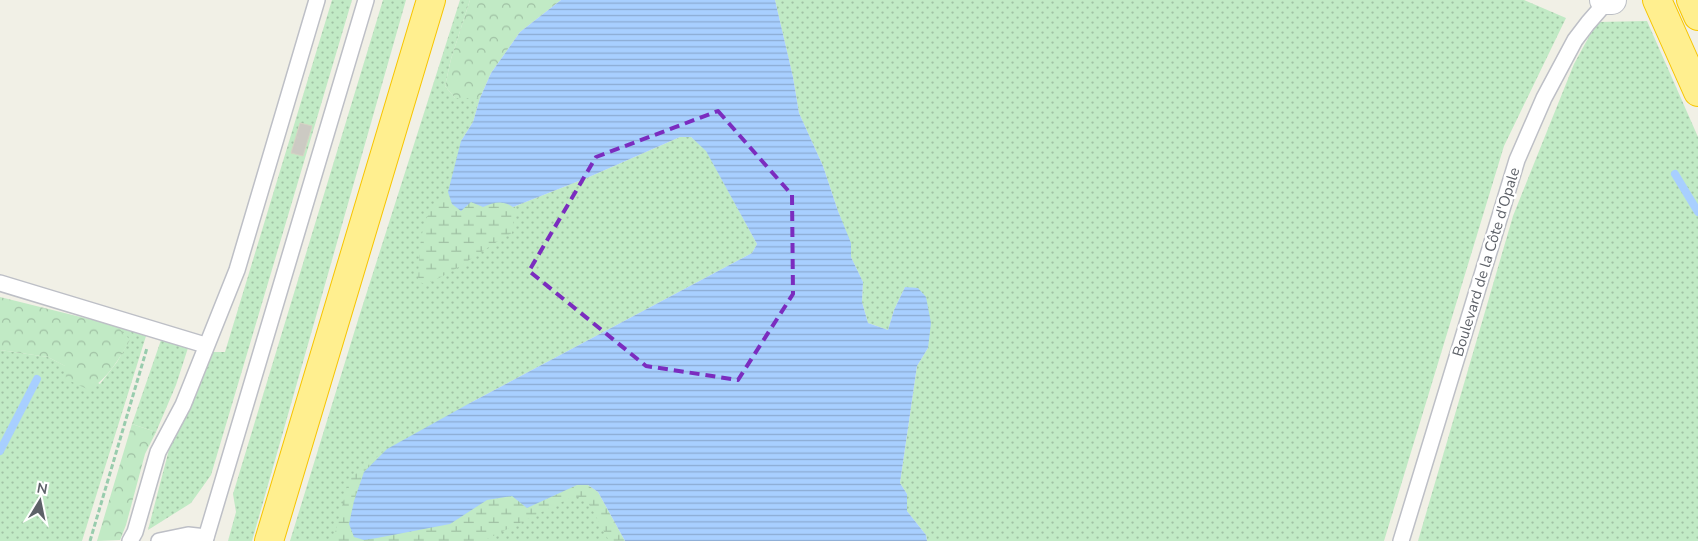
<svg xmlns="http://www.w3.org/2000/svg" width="1698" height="541" viewBox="0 0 1698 541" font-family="'Nunito Sans',sans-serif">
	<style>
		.grass { fill: url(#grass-dots) }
		.forest { fill: url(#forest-crowns) }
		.wetland { fill: url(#wetland-marsh) }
		.water { fill: url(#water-rules) }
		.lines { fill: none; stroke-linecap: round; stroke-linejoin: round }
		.stream { stroke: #a8cfff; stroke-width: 8 }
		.building { fill: #cccac3; stroke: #d6d3c3 }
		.lane-casing { stroke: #bdbfc6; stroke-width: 18 }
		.secondary-casing { stroke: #bbbec5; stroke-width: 30 }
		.highway-casing { stroke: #f7c500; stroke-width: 30 }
		.path { stroke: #98ccad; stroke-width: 3; stroke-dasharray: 5 2.5; stroke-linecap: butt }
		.lane { stroke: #fff; stroke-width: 15 }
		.secondary { stroke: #fff; stroke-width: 28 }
		.highway { stroke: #ffef8f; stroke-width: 28 }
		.marked { fill: none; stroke: #7b2cbf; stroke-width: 4; stroke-dasharray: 10 6; stroke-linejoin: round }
		.labels { text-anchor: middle; stroke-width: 5; stroke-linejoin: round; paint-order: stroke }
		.street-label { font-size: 15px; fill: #5d6168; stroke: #fff }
	</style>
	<defs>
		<pattern id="grass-dots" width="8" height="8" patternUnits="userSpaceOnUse" patternTransform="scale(1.25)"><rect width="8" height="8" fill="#c1eac5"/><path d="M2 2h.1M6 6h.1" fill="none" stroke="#a0c1a4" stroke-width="1.8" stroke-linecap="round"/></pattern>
		<pattern id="forest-crowns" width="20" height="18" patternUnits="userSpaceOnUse" patternTransform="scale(1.25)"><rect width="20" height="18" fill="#c1eac5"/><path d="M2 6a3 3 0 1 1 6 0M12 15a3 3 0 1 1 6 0" fill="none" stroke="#a0c1a4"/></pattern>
		<pattern id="wetland-marsh" width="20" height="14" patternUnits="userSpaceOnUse" patternTransform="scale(1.25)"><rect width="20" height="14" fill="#c1eac5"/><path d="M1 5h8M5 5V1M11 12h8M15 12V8" fill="none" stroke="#a0c1a4"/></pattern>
		<pattern id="water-rules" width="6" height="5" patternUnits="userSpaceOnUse" patternTransform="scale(1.25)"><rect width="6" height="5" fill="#a8cfff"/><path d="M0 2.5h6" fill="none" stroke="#8cabd2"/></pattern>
	</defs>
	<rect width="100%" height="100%" fill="#f1f0e6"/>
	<g class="grass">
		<polygon points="332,0 352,0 211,475 191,503 148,530 172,438 210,352 225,352"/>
		<polygon points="383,0 406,0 258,520 252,541 228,541 236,512 233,494"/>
		<polygon points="460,0 470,0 451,59 445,86 455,98 480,98 473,122 461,141 513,207 589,177 680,137 691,137 706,150 757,244 752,253 470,403 577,485 625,541 290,541 358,320"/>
		<polygon points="775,0 1524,0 1566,18 1504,146 1384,541 927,541 926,535 907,511 907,494 900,483 917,366 928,348 905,287 894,310 888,330 868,323 862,302 863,282 851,257 850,243 838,211 823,166 799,113 793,77"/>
		<polygon points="1647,21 1698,137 1698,541 1418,541 1513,216 1574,64 1597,22"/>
		<polygon points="117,326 146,336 82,541 0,541 0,350 48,357 100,384 117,362 129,341"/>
		<polygon points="161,340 188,348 176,385 156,432 132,424"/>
	</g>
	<g class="forest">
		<polygon points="470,0 561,0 520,32 491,73 480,98 455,98 445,86 451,59"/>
		<path d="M 0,297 L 117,326 L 130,340 C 119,359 108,378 89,390 L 66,379 L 65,366 L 48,357 L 0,350 Z"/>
		<polygon points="132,424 156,432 145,454 126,525 120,540 97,541"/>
	</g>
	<g class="wetland">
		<path d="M 448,192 L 452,204 L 471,202 L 483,207 C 494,202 503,200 513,207 L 515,206 L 512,233 C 484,248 453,275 424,284 L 418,281 C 420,256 418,226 434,206 C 438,201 444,196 448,192 Z"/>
		<polygon points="387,449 364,472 354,501 450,524 487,500 512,496 527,508 577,485 588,485 598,492 625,541 609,541 592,509 584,497 572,497 483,541 333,541 349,479"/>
	</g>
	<path class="water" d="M 561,0 L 775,0 L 793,77 L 799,113 L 823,166 L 838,211 L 851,243 L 851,257 L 863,282 L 862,302 L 868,323 L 888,330 L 894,310 L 905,287 L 918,288 L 926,297 L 931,323 L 928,348 L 917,366 L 900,483 L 907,494 L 907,511 L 926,535 L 927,541 L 625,541 L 598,492 L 588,485 L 577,485 L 527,508 L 512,496 L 487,500 L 450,524 L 377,538 L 364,540 L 354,537 L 349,524 L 354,501 L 364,472 L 387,449 L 470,403 L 752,253 L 757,244 L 706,151 L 691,137 L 680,137 L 589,177 L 513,207 C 503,200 494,202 483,207 L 471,202 L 461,211 L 452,204 L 448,192 L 461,141 L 473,122 L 480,98 L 491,73 L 520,32 Z"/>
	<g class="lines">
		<g class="stream">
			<polyline points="1675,174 1698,212"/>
			<polyline points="0,451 37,379"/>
		</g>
	</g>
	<polygon class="building" points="300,123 312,126 303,156 291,153"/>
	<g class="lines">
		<g class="lane-casing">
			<g id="lane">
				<polyline points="0,283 205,345"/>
				<polyline points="130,541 135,532 158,452 183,405 237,270 317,0"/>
				<polyline points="159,541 188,535 206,537"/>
				<polyline points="205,541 366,0"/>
				<polyline points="1401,541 1517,160 1544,98 1575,40 1588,23 1608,0"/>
			</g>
		</g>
		<g class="secondary-casing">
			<polyline id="secondary" points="1604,0 1612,0"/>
		</g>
		<g class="highway-casing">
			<g id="highway">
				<polyline points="1657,0 1698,92"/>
				<polyline points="1691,0 1698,16"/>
				<polyline points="269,541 431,0"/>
			</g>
		</g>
		<polyline class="path" points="90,541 147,348"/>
		<use href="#lane" class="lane"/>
		<use href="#secondary" class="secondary"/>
		<use href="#highway" class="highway"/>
	</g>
	<path class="marked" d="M 718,111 L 792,195 L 793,294 L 738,380 L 646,366 L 529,271 L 596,157 Z"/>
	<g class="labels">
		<g class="street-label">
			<text transform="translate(1486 262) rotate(-73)" y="5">Boulevard de la Côte d'Opale</text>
		</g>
	</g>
	<g transform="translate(40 501) rotate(10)" stroke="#ffffff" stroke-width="4" paint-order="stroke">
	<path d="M0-4L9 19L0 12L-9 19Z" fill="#5d6168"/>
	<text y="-8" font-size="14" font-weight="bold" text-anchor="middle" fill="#5d6168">N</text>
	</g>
</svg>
